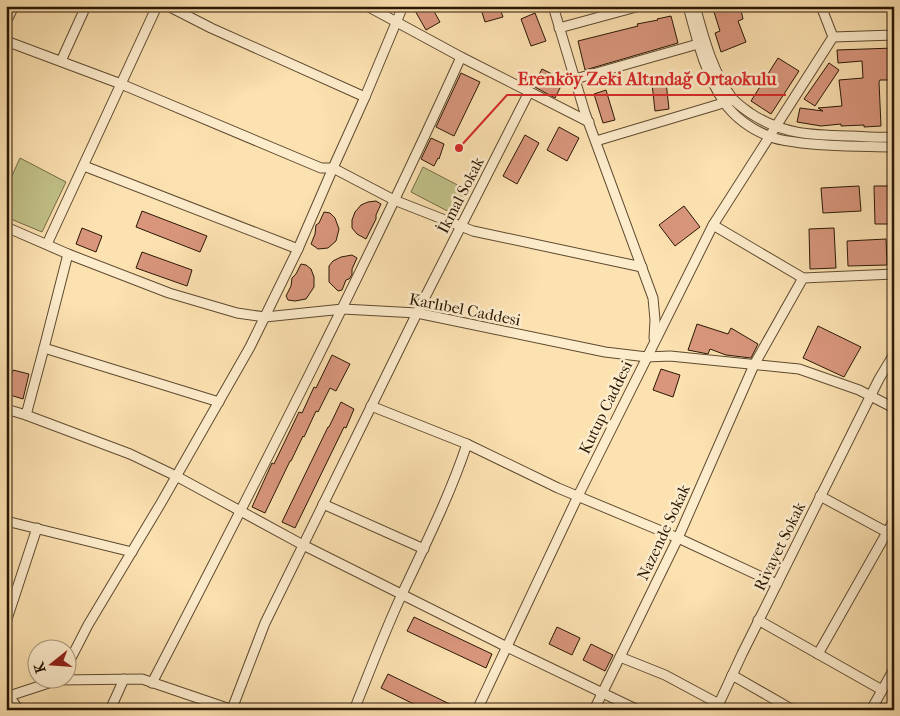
<svg xmlns="http://www.w3.org/2000/svg" width="900" height="716" viewBox="0 0 900 716" font-family="'IM FELL French Canon',serif">
	<style>
		.green { fill: #c2c289; stroke: #766c46 }
		.building { fill: #d9967d; stroke: #291704 }
		.lines { fill: none; stroke-linecap: round; stroke-linejoin: round }
		.minor-casing { stroke: #5e4a2f; stroke-width: 11 }
		.minor { stroke: #fdeccc; stroke-width: 9 }
		.labels { text-anchor: middle; stroke-width: 5; stroke-linejoin: round; paint-order: stroke }
		.street-label { font-size: 16px; fill: #291704; stroke: #fdeccc }
		.leader { fill: none; stroke: #d62828; stroke-width: 2 }
		.callout-dot { fill: #d62828; stroke: #fdeccc; stroke-width: 2 }
		.callout-label { font-size: 18px; text-anchor: middle; font-weight: bold; fill: #d62828; stroke: #fdeccc; stroke-width: 5; stroke-linejoin: round; paint-order: stroke }
	</style>
	<rect width="100%" height="100%" fill="#fce1b1"/>
	<filter id="stains"><feTurbulence type="fractalNoise" baseFrequency=".004" numOctaves="4"/><feColorMatrix values="0 0 0 0 .2 0 0 0 0 .09 0 0 0 0 .02 0 0 0 .5 -.17"/></filter>
	<radialGradient id="worn" r=".72"><stop offset=".6" stop-color="#630" stop-opacity="0"/><stop offset="1" stop-color="#630" stop-opacity=".3"/></radialGradient>
	<g class="green">
		<polygon points="20,158 66,182 42,232 6,217 6,189"/>
		<polygon points="423,167 469,191 457,216 411,192"/>
	</g>
	<g class="building">
		<polygon points="419,6 431,6 440,22 426,30 414,9"/>
		<polygon points="480,6 499,6 503,17 485,22"/>
		<polygon points="735,6 740,6 743,19 738,21 746,42 721,52 715,33 720,31 714,12"/>
		<polygon points="535,13 546,41 531,46 521,19"/>
		<polygon points="671,16 678,43 585,70 578,41 638,26 637,24 658,20 657,19"/>
		<polygon points="894,48 894,80 880,80 879,82 881,126 864,127 864,125 841,126 841,124 821,126 797,122 800,108 823,111 818,108 842,106 839,80 863,78 862,61 838,63 837,50"/>
		<polygon points="778,58 799,71 771,114 751,101"/>
		<polygon points="829,63 839,70 815,106 804,99"/>
		<polygon points="542,69 564,80 555,98 533,86"/>
		<polygon points="461,73 480,82 454,136 436,127"/>
		<polygon points="666,82 669,109 655,111 652,84"/>
		<polygon points="606,90 615,120 603,123 594,94"/>
		<polygon points="559,127 579,138 567,161 547,150"/>
		<polygon points="525,135 539,143 517,184 503,176"/>
		<polygon points="431,138 444,144 439,159 438,158 434,166 421,159"/>
		<polygon points="859,186 861,211 823,213 821,188"/>
		<polygon points="874,186 894,186 894,224 875,224"/>
		<polygon points="376,201 381,204 376,215 376,219 366,239 357,234 352,228 352,220 355,212 361,205 368,202"/>
		<polygon points="684,206 700,227 675,246 659,225"/>
		<polygon points="142,211 207,236 200,252 136,227"/>
		<polygon points="324,212 330,213 335,218 339,229 336,241 328,248 318,249 311,244 315,234 316,225 319,223"/>
		<polygon points="82,228 102,236 96,252 76,244"/>
		<polygon points="834,228 836,268 810,269 809,229"/>
		<polygon points="886,239 887,265 848,266 847,241"/>
		<polygon points="142,252 192,270 187,286 136,268"/>
		<polygon points="352,255 357,258 352,269 352,275 349,279 346,280 342,290 338,291 329,282 329,266 333,261 341,257"/>
		<polygon points="301,264 306,265 311,269 314,277 314,287 306,299 295,301 288,300 286,296 291,286 292,278 296,274"/>
		<polygon points="697,324 728,334 731,328 758,344 751,358 726,355 710,349 708,354 688,350"/>
		<polygon points="818,326 861,347 844,377 803,358"/>
		<polygon points="332,355 350,364 336,391 330,388 318,412 316,411 304,437 303,436 291,461 290,461 265,513 252,507 272,463 274,464 299,412 302,413 314,387 316,388"/>
		<polygon points="661,369 680,375 673,397 653,390"/>
		<polygon points="13,370 29,374 23,399 7,394"/>
		<polygon points="341,402 354,409 346,428 344,427 295,528 282,522 328,427 329,427"/>
		<polygon points="414,617 492,654 486,668 407,631"/>
		<polygon points="557,627 580,638 572,655 549,644"/>
		<polygon points="591,644 613,655 605,671 583,660"/>
		<polygon points="388,674 462,710 426,710 381,688"/>
	</g>
	<g class="lines">
		<g class="minor-casing">
			<g id="minor">
				<polyline points="168,6 211,28 365,97"/>
				<polyline points="367,6 461,57 589,122"/>
				<polyline points="553,6 585,113 653,298 655,320 654,338"/>
				<path d="M 688,6 C 697,39 705,74 724,102 C 734,117 752,130 769,136 C 777,140 787,141 795,142 C 828,147 861,146 894,147"/>
				<path d="M 695,6 C 704,38 712,71 732,98 C 737,104 743,108 750,113 C 783,135 813,135 852,136 C 866,137 880,138 894,137"/>
				<polyline points="821,6 833,37"/>
				<polyline points="6,22 14,6"/>
				<polyline points="559,28 640,6"/>
				<polyline points="6,41 121,84 321,168 333,168 394,200 473,231 642,267"/>
				<polyline points="61,61 86,6"/>
				<polyline points="575,79 698,44"/>
				<polyline points="596,141 730,101"/>
				<polyline points="84,166 298,249"/>
				<polyline points="713,225 803,278 894,274"/>
				<polyline points="6,227 68,254 169,293 237,313 265,317 343,309 417,313 605,352 647,357 670,356 799,369 859,390 894,408"/>
				<polyline points="47,244 157,6"/>
				<polyline points="44,348 219,402"/>
				<polyline points="371,406 467,444 558,488 678,538 777,584"/>
				<polyline points="6,409 26,415 130,454 176,476 303,545 507,647 638,710"/>
				<polyline points="26,415 44,348 68,254"/>
				<polyline points="820,496 894,536"/>
				<polyline points="323,504 424,549"/>
				<polyline points="6,521 132,552"/>
				<polyline points="758,620 882,690"/>
				<polyline points="6,622 37,528"/>
				<polyline points="818,654 894,520"/>
				<polyline points="620,657 665,675 719,704"/>
				<polyline points="68,664 88,625 161,503 250,347 298,249 333,168 365,97 403,6"/>
				<polyline points="732,675 793,710"/>
				<path d="M 152,683 C 259,476 365,269 461,57"/>
				<polyline points="9,696 19,710"/>
				<polyline points="6,697 58,680 142,679 233,710"/>
				<polyline points="232,709 265,623 417,313 529,92"/>
				<polyline points="110,710 124,679"/>
				<path d="M 354,710 C 370,671 385,630 403,592 C 426,543 450,495 467,444"/>
				<polyline points="477,710 578,496 713,225 833,37 894,35"/>
				<polyline points="594,710 678,538 754,365 803,278"/>
				<polyline points="716,710 742,654 879,379 894,354"/>
				<polyline points="871,710 894,669"/>
			</g>
		</g>
		<use href="#minor" class="minor"/>
	</g>
	<g class="labels">
		<g class="street-label">
			<text transform="translate(460 195) rotate(-63)" y="6">İkmal Sokak</text>
			<text transform="translate(465 309) rotate(11)" y="6">Karlıbel Caddesi</text>
			<text transform="translate(605 407) rotate(-64)" y="6">Kutup Caddesi</text>
			<text transform="translate(663 532) rotate(-65)" y="6">Nazende Sokak</text>
			<text transform="translate(779 546) rotate(-64)" y="6">Rivayet Sokak</text>
		</g>
	</g>
	<path class="leader" d="M459 148L507 95H786"/>
	<circle class="callout-dot" cx="459" cy="148" r="5"/>
	<g class="callout-label">
		<text x="647" y="85">Erenköy Zeki Altındağ Ortaokulu</text>
	</g>
	<rect width="900" height="716" fill="none" stroke="#fce1b1" stroke-width="25"/>
	<rect x="8" y="8" width="885" height="701" fill="none" stroke="#291704" stroke-width="2.5"/>
	<rect x="12" y="12" width="875" height="691" fill="none" stroke="#291704"/>
	<g transform="translate(52 664) rotate(253)"><circle r="24" fill="#fdeccc" stroke="#a8977c"/>
	<path d="M0-4L9 19L0 12L-9 19Z" fill="#8f2418"/>
	<text y="-8" font-size="14" font-weight="bold" text-anchor="middle" fill="#291704">K</text>
	</g>
	<rect width="100%" height="100%" filter="url(#stains)"/>
	<rect width="100%" height="100%" fill="url(#worn)"/>
</svg>
